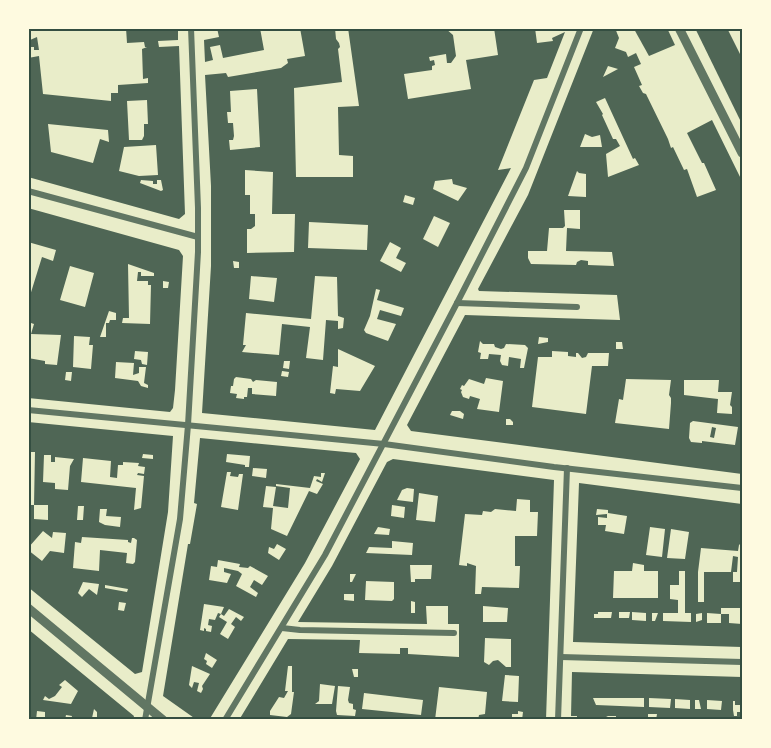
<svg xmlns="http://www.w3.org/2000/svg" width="771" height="748" viewBox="0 0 771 748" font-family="'Roboto Condensed',sans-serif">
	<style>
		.building { fill: #4f6655; fill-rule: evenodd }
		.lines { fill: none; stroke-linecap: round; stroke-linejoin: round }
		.minor { stroke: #617663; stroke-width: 6 }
		.tertiary { stroke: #617663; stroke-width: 9 }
		.neatline { fill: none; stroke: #344e41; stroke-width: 2 }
	</style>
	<rect width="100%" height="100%" fill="#e9edc9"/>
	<g class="building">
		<path d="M 126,28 L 178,28 L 178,40 L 158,41 L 159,47 L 179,46 L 185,214 L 179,219 L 28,177 L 28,58 L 39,56 L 43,94 L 111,101 L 111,93 L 118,93 L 118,85 L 148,83 L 148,78 L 143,79 L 142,49 L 147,47 L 145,47 L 144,42 L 127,43 ZM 147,100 L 148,124 L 144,124 L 144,136 L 142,140 L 129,140 L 127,101 ZM 48,124 L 108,130 L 109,142 L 100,139 L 93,163 L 51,152 ZM 156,145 L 158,175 L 139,176 L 119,171 L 124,147 ZM 141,180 L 153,181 L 153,184 L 157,184 L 157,180 L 161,180 L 163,190 L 161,191 L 140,183 Z"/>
		<polygon points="217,28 260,28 264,50 223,58 220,45 210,47 213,60 205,62 204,40 219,37"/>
		<path d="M 300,28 L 335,28 L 336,39 L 339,43 L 340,47 L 338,49 L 342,82 L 294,88 L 296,177 L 353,177 L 353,156 L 339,155 L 338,107 L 359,106 L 348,28 L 364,28 L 364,31 L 376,28 L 445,28 L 453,35 L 456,56 L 451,63 L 447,63 L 446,54 L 429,57 L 430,61 L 434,60 L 435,65 L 432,66 L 432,70 L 404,74 L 408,99 L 471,89 L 466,60 L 498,55 L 494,28 L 535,28 L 537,43 L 553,41 L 552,38 L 565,32 L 547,78 L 534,80 L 498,170 L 511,168 L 375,430 L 202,413 L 211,266 L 211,186 L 205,75 L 226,73 L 228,77 L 281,68 L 288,63 L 287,59 L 305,56 ZM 257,89 L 260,147 L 230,150 L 229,140 L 233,140 L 234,136 L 233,123 L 228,123 L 227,112 L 231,112 L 230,91 ZM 245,170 L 273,172 L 272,214 L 295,214 L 294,252 L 247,253 L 247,229 L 251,229 L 255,226 L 255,214 L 250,214 L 250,195 L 245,195 ZM 452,179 L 453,184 L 467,188 L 458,201 L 433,189 L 435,181 ZM 405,195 L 415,198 L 413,205 L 403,202 ZM 434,216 L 450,223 L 438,247 L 423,239 ZM 309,222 L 368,225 L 367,250 L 308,248 ZM 390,242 L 401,248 L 396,258 L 406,263 L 401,272 L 380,261 ZM 233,261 L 239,262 L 239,268 L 234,268 ZM 251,276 L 277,278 L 274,302 L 249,299 ZM 315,276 L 337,277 L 338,316 L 344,318 L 343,328 L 338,329 L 338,321 L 326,320 L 323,360 L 306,358 L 310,327 L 282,324 L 279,355 L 242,352 L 246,345 L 243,345 L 246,313 L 311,319 ZM 376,289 L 380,290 L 377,300 L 404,308 L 401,316 L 380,310 L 377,319 L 396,324 L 388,341 L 366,333 L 364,330 L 370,316 ZM 338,349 L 375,366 L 360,391 L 336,389 L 335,394 L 330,393 L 333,366 L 338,367 ZM 284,361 L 290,361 L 289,369 L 283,368 ZM 282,371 L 289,372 L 288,377 L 281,376 ZM 236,377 L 251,379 L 253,382 L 256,380 L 277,382 L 276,396 L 252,394 L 252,388 L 248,388 L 247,397 L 244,397 L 244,399 L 236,398 L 237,394 L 230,393 L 231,386 L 233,386 L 234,379 Z"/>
		<path d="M 594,28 L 615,28 L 619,38 L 615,48 L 626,52 L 628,57 L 636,53 L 641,64 L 634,67 L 642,85 L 639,86 L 643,93 L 646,94 L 668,139 L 671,148 L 673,147 L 684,170 L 687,169 L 697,197 L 716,190 L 704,163 L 702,163 L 687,133 L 712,120 L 742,181 L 742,474 L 411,431 L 407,425 L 465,315 L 620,320 L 617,295 L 479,291 L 478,289 L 528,195 ZM 608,66 L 618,69 L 603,77 ZM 605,98 L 633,159 L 635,158 L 639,165 L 608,177 L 606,154 L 620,146 L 616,139 L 613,139 L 602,115 L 603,114 L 596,102 ZM 585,134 L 592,137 L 600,135 L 602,147 L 580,147 ZM 577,171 L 579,173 L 586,174 L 586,197 L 568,196 ZM 564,210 L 580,210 L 580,229 L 567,228 L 566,251 L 612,252 L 614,266 L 588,265 L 588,261 L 581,260 L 577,262 L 576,265 L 531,264 L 528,258 L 528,251 L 547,251 L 549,228 L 563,228 L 565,226 ZM 539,337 L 548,338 L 548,342 L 538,344 ZM 480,341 L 483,344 L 494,344 L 495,347 L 501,349 L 504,348 L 506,344 L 525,345 L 528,348 L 524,368 L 520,368 L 521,359 L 509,357 L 508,366 L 502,365 L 500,361 L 501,355 L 489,354 L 488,359 L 480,359 L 481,353 L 478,352 ZM 616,342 L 622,342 L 623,349 L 616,349 ZM 552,351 L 568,352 L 568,356 L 576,357 L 576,353 L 578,353 L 582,358 L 586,357 L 588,353 L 609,353 L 608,366 L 592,366 L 586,414 L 532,407 L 538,357 L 552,357 ZM 486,378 L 503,381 L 499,412 L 477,409 L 480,399 L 470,396 L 469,399 L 463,397 L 461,392 L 462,390 L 460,389 L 462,385 L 464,386 L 469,379 L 484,384 ZM 626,379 L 671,380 L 669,395 L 671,398 L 671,403 L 669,429 L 615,423 L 619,399 L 623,400 ZM 684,380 L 719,380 L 718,392 L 732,392 L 730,405 L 732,407 L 732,414 L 717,413 L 718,399 L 684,395 ZM 452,411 L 460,411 L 464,414 L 463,419 L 450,415 ZM 506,419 L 510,419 L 513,422 L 513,425 L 506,425 ZM 693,421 L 738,427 L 735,445 L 702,441 L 702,443 L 691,442 L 689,438 L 690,423 Z"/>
		<polygon points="636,28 667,28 675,45 649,56 634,29"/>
		<polygon points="695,28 727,28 742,58 742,124"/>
		<polygon points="37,37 39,50 34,50 34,47 31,47 30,40"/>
		<path d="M 28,208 L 179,250 L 183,256 L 175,390 L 173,408 L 170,412 L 28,398 L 28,358 L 45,361 L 45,364 L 57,365 L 61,335 L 31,334 L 34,324 L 28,322 L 28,302 L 42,257 L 53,261 L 56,250 L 28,242 ZM 128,264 L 154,273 L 154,276 L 141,276 L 141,272 L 138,272 L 137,281 L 148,281 L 148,285 L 151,285 L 150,324 L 122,323 L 123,318 L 129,318 ZM 70,266 L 94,273 L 85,307 L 60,300 ZM 163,281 L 169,282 L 168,288 L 163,288 ZM 109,311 L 116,313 L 116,320 L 110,320 L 109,323 L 106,323 L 106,337 L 100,337 ZM 74,336 L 90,337 L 89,345 L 93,345 L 91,369 L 73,367 ZM 135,351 L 148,352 L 147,365 L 142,364 L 141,360 L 134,359 ZM 116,362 L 134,363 L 133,375 L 139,373 L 139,367 L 146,367 L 144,383 L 148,385 L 148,388 L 141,386 L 138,381 L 115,378 ZM 66,372 L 72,372 L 71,381 L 65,380 Z"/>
		<path d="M 28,422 L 173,436 L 168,512 L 142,672 L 135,674 L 28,587 L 28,550 L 42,561 L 50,551 L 64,553 L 66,533 L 53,532 L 52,538 L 43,531 L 28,548 L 28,505 L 34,505 L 34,519 L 48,520 L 48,505 L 34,505 L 35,452 L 28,452 ZM 143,454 L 153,455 L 153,459 L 142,458 ZM 44,455 L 51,455 L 51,462 L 55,462 L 55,457 L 74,459 L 70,466 L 68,490 L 55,489 L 55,483 L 43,482 ZM 83,458 L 111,461 L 110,477 L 117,478 L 118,465 L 123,465 L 123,462 L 139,463 L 138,466 L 145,467 L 144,474 L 138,473 L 137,475 L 144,476 L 141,508 L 134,510 L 136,488 L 81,482 ZM 78,506 L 84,506 L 83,520 L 77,520 ZM 100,509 L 107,509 L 106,516 L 121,517 L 120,527 L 105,525 L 99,522 ZM 82,537 L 128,540 L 128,542 L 131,543 L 132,538 L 134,538 L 137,540 L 135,562 L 133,564 L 126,563 L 127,553 L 100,550 L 99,571 L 73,568 L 75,542 L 81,543 ZM 83,582 L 99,584 L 97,595 L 89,589 L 82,597 L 78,593 ZM 105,585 L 128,589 L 127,592 L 105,588 ZM 119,602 L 126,603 L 124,611 L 118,610 Z"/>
		<polygon points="712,427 716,428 714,438 710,437"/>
		<path d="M 200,438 L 356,453 L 360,459 L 305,563 L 209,720 L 197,720 L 163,696 L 188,544 L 190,544 L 197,504 L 194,503 ZM 227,454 L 250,456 L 249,467 L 245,467 L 245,465 L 226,462 ZM 253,468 L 267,469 L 266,478 L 252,476 ZM 227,472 L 231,472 L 230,476 L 238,477 L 239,474 L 243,474 L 238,510 L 221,507 ZM 321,473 L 325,473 L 322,482 L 317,479 L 316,481 L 323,484 L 317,494 L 309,491 L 287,536 L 271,529 L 273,508 L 263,507 L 266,486 L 276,487 L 273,506 L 288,508 L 290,488 L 276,486 L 276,484 L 310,488 L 314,476 L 321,477 ZM 277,544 L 286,549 L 279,560 L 268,553 L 269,547 L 274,549 ZM 218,560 L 240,564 L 239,567 L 248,568 L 250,566 L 268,576 L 262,585 L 254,580 L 250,587 L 258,593 L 256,597 L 236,586 L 242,574 L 238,571 L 224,568 L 224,572 L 231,574 L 227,583 L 209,580 L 211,566 L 217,567 ZM 204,604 L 224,607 L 221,614 L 218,613 L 215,620 L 209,619 L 208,625 L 212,626 L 211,632 L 206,631 L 206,629 L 204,628 L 204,631 L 200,630 ZM 229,609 L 244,617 L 241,621 L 236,617 L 231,624 L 235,627 L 228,639 L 220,634 L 227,622 L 219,617 L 221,614 L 224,616 ZM 206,653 L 217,660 L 212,668 L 206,664 L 207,661 L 204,659 ZM 192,666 L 210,674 L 202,686 L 203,689 L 201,693 L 197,691 L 199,683 L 194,682 L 192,688 L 189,685 Z"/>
		<path d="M 393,459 L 554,480 L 546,720 L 522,720 L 523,712 L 518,711 L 518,714 L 512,714 L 512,720 L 478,720 L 479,715 L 485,714 L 487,692 L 439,687 L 435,720 L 239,720 L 288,639 L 360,640 L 359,653 L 400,654 L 400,648 L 408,648 L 408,654 L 459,657 L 459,624 L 448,624 L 448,606 L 426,606 L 427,624 L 298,622 L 332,566 L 387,462 ZM 407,488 L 414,489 L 413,502 L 397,500 L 402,490 ZM 419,493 L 438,496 L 435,522 L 416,520 ZM 517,499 L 530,500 L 530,512 L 538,512 L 537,536 L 515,536 L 515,566 L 520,566 L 519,588 L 482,587 L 481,594 L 475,594 L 476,566 L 467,563 L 467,566 L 459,565 L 465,514 L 482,515 L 483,511 L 491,512 L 495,509 L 516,511 ZM 392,505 L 405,507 L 404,518 L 391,516 ZM 378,527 L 390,529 L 389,535 L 374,534 ZM 392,541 L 413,543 L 412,555 L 366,553 L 369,547 L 392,548 ZM 410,565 L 432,565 L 431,579 L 415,579 L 415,582 L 411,582 ZM 350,574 L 356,574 L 352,582 L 350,582 ZM 366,581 L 394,582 L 394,599 L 392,601 L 365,600 ZM 344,594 L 354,594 L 354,601 L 344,600 ZM 411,601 L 415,602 L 415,613 L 411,613 ZM 483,606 L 508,608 L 507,622 L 483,622 ZM 485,638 L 511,639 L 511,667 L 506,667 L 498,660 L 493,661 L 489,665 L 484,662 ZM 288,666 L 292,666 L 292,692 L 294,692 L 291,714 L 287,717 L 270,715 L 270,711 L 279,697 L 284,698 L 288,691 L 285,691 ZM 352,669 L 358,669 L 358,677 L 354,677 ZM 505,675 L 519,676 L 518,702 L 502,701 ZM 320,684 L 335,686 L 332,704 L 315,704 L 319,701 ZM 338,686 L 350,687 L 348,700 L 349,703 L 353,704 L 353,709 L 356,710 L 355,716 L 337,715 L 336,711 ZM 364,693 L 423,700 L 421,715 L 362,709 Z"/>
		<path d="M 579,483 L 742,504 L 742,542 L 739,545 L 738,551 L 701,548 L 698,572 L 698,602 L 704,602 L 704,572 L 731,572 L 733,556 L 738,557 L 737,572 L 733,572 L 733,582 L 742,582 L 742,608 L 721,608 L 721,614 L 707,613 L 707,623 L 721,623 L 721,614 L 729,614 L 729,623 L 742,624 L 742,647 L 573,642 ZM 597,509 L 608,510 L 608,513 L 627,516 L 624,534 L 605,531 L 606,525 L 598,525 L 598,517 L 607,518 L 607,514 L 596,515 ZM 650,527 L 665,529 L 662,557 L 646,555 ZM 671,529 L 689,532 L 685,559 L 667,558 ZM 633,563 L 644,565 L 644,571 L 658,571 L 658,598 L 613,598 L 614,571 L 632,571 ZM 679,571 L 685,571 L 685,613 L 691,613 L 691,622 L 663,621 L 663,613 L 678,613 L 678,600 L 670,599 L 670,585 L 679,585 ZM 598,612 L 612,612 L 611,618 L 594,618 L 594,614 L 598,614 ZM 619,612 L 630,612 L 629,618 L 619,618 ZM 632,612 L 646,613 L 646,621 L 632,620 ZM 652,613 L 658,613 L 655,621 L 652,621 ZM 702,613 L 702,620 L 696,622 L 696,614 Z"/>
		<path d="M 28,629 L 134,716 L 133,720 L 97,720 L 97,712 L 94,709 L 92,718 L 71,720 L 72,716 L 66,715 L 65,720 L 45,720 L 45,712 L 37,711 L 36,720 L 28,720 ZM 65,680 L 78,691 L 71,704 L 43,700 L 45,696 L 49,699 L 55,696 L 62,687 L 59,685 Z"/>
		<path d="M 572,672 L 742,677 L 742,705 L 735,705 L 735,701 L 733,701 L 733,710 L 734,716 L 737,716 L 737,712 L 742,712 L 742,720 L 656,720 L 657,714 L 648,714 L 648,720 L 616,720 L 616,716 L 608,716 L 606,717 L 595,717 L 594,719 L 577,718 L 577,716 L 571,716 ZM 593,698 L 644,698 L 644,707 L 596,705 ZM 649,698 L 671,699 L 670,708 L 649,707 ZM 675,699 L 690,700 L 690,709 L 675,708 ZM 695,700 L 699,700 L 701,709 L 695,709 ZM 707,700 L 722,701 L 721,710 L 707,709 Z"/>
	</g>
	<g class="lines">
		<g class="minor">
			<polyline points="28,191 198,237"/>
			<polyline points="457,303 577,307"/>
			<polyline points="28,410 384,444 554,467 742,488"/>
			<polyline points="282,628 300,630 454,633"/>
			<polyline points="561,657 742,662"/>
			<polyline points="145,720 180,519 188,425 198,252 198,208 191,28"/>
			<polyline points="225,720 325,555 457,303 526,168 581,28"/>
			<polyline points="558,720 567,468"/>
		</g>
		<g class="tertiary">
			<polyline points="679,28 742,153"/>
			<polyline points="28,608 163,720"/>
		</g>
	</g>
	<rect width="771" height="748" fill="none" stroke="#fefae0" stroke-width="60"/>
	<rect x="30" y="30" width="711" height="688" class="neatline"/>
</svg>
